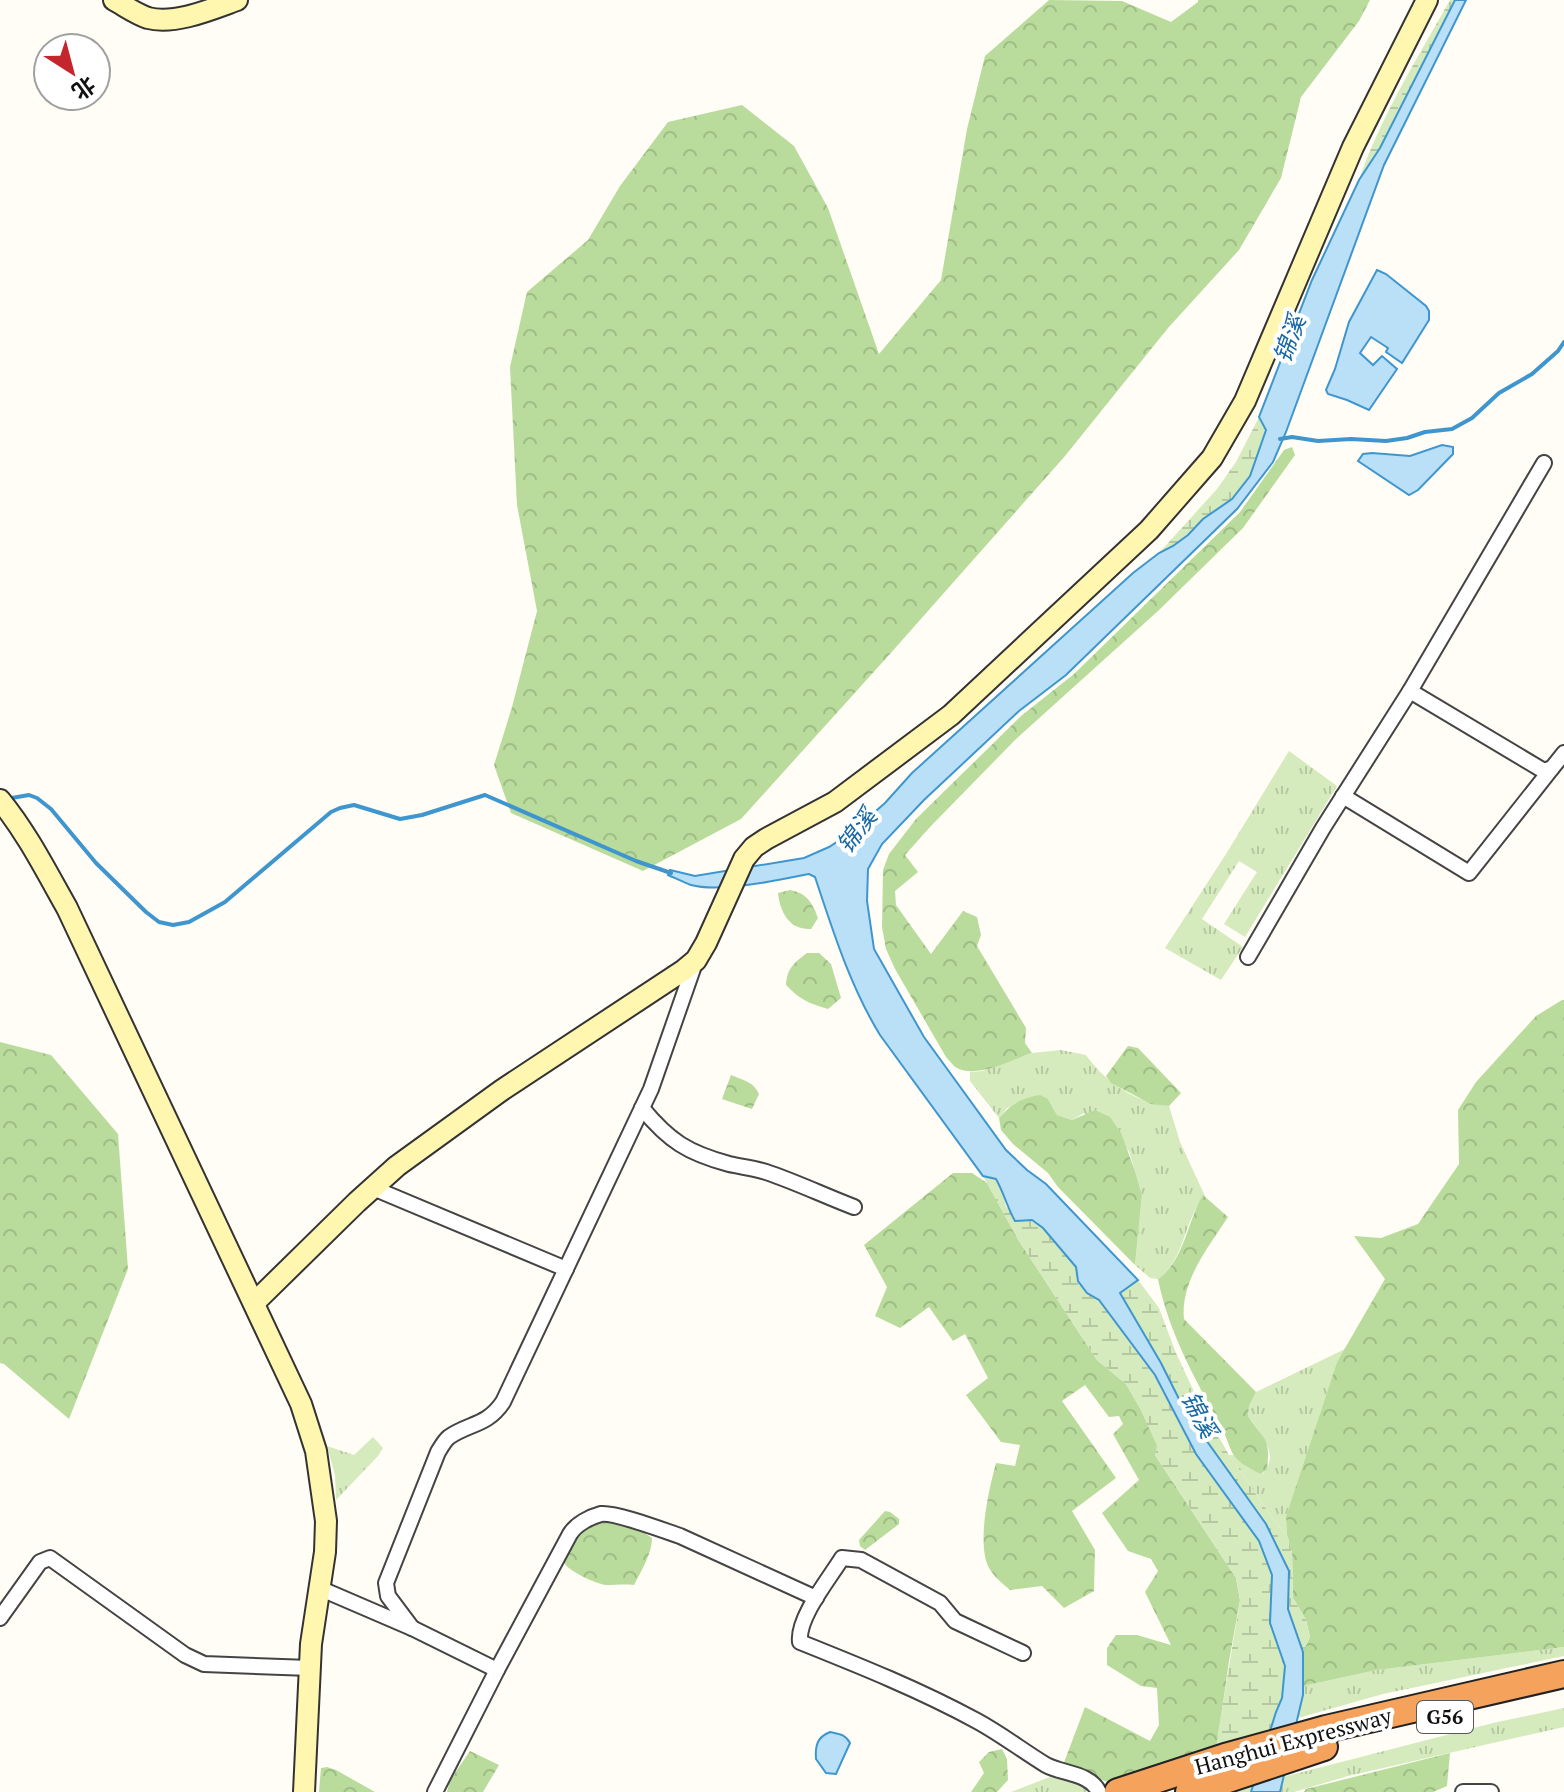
<svg xmlns="http://www.w3.org/2000/svg" width="1564" height="1792" viewBox="0 0 1564 1792" font-family="'PT Serif','Noto Sans SC',serif">
	<style>
		.grass { fill: url(#grass-tufts) }
		.forest { fill: url(#forest-crowns) }
		.wetland { fill: url(#wetland-marsh) }
		.water { fill: #b9e0f7; stroke: #3f96cf; stroke-width: 2 }
		.lines { fill: none; stroke-linecap: round; stroke-linejoin: round }
		.stream { stroke: #3f96cf; stroke-width: 4 }
		.street-casing { stroke: #444; stroke-width: 18 }
		.secondary-casing { stroke: #333; stroke-width: 24 }
		.highway-casing { stroke: #222; stroke-width: 30 }
		.street { stroke: #fff; stroke-width: 14 }
		.secondary { stroke: #fff6b0; stroke-width: 20 }
		.highway { stroke: #f5a25d; stroke-width: 26 }
		.labels { text-anchor: middle; stroke-width: 8; stroke-linejoin: round; paint-order: stroke }
		.shield { fill: #fff; stroke: #585858; stroke-width: 2 }
		.shield-label { font-size: 20px; font-weight: bold; fill: #111 }
		.street-label { font-size: 22px; fill: #111; stroke: #fff }
		.water-label { font-size: 24px; font-style: italic; fill: #1768a6; stroke: #fff }
	</style>
	<defs>
		<pattern id="grass-tufts" width="24" height="20" patternUnits="userSpaceOnUse" patternTransform="scale(2)"><rect width="24" height="20" fill="#d5ebbd"/><path d="M3 7l-1-3M5 7V3M7 7l1-3M15 17l-1-3M17 17v-4M19 17l1-3" fill="none" stroke="#b6c8a1"/></pattern>
		<pattern id="forest-crowns" width="20" height="18" patternUnits="userSpaceOnUse" patternTransform="scale(2)"><rect width="20" height="18" fill="#b9dc9c"/><path d="M2 6a3 3 0 1 1 6 0M12 15a3 3 0 1 1 6 0" fill="none" stroke="#9ebc85"/></pattern>
		<pattern id="wetland-marsh" width="20" height="14" patternUnits="userSpaceOnUse" patternTransform="scale(2)"><rect width="20" height="14" fill="#d5ebbd"/><path d="M1 5h8M5 5V1M11 12h8M15 12V8" fill="none" stroke="#b6c8a1"/></pattern>
	</defs>
	<rect width="100%" height="100%" fill="#fffdf5"/>
	<g class="grass">
		<polygon points="1289,751 1337,786 1245,937 1224,924 1257,872 1239,861 1202,919 1243,947 1221,980 1165,948 1226,854"/>
		<path d="M 1061,1050 L 1086,1055 C 1105,1082 1136,1103 1169,1106 L 1180,1142 L 1205,1196 C 1183,1219 1186,1259 1158,1279 L 1150,1278 L 1135,1265 L 1142,1195 L 1135,1171 L 1129,1151 L 1084,1113 L 1072,1120 L 1057,1115 L 1048,1099 L 1007,1108 L 999,1118 L 970,1081 L 970,1072 L 983,1071 L 1032,1053 Z"/>
		<path d="M 1345,1349 L 1337,1362 L 1286,1516 L 1287,1535 L 1273,1519 L 1229,1455 L 1233,1455 L 1248,1468 L 1262,1474 C 1282,1455 1259,1432 1248,1416 L 1249,1406 L 1256,1392 Z"/>
		<polygon points="373,1437 383,1448 378,1456 336,1500 335,1475 327,1446 354,1455"/>
		<polygon points="1564,1647 1564,1656 1383,1694 1298,1718 1303,1695 1303,1686 1377,1670"/>
		<polygon points="1564,1708 1564,1727 1348,1776 1294,1792 1280,1792 1283,1777 1493,1723"/>
		<polygon points="1050,1777 1077,1782 1090,1790 1085,1792 1011,1792"/>
	</g>
	<g class="forest">
		<polygon points="1049,0 1122,1 1171,22 1198,2 1198,0 1370,0 1359,21 1301,97 1281,178 1239,250 1168,328 1065,456 889,655 741,819 643,871 511,813 494,765 512,707 537,611 517,505 510,367 527,292 588,240 620,186 668,122 742,105 794,146 828,208 879,354 941,280 967,129 985,56"/>
		<path d="M 1292,447 L 1295,455 L 1243,528 L 1158,611 L 1015,740 L 930,827 L 905,855 L 918,872 L 895,891 L 896,905 L 931,954 L 963,911 L 977,917 L 981,935 L 977,946 L 1026,1028 L 1025,1043 L 1032,1053 C 1011,1060 976,1080 955,1067 C 952,1064 949,1060 946,1057 L 895,969 L 886,949 L 882,927 L 883,870 L 889,854 L 916,819 L 1021,716 L 1074,674 L 1240,512 L 1284,450 Z"/>
		<path d="M 790,890 C 807,893 812,903 818,918 L 811,929 C 789,930 780,912 778,893 Z"/>
		<path d="M 807,953 L 819,953 L 831,964 L 841,998 L 828,1009 C 810,1004 799,999 786,985 C 787,968 794,963 807,953 Z"/>
		<polygon points="1562,1000 1564,1000 1564,1647 1377,1670 1303,1686 1303,1652 1310,1637 1306,1620 1293,1598 1292,1552 1287,1535 1286,1516 1337,1362 1385,1279 1354,1236 1381,1238 1418,1224 1459,1164 1458,1110 1476,1082 1536,1016"/>
		<polygon points="0,1042 51,1055 118,1134 128,1269 69,1419 4,1364 0,1363"/>
		<polygon points="1128,1046 1138,1048 1181,1093 1169,1106 1151,1104 1111,1083 1106,1076"/>
		<path d="M 731,1075 C 743,1080 754,1082 759,1094 L 752,1109 L 722,1099 Z"/>
		<path d="M 1040,1095 L 1048,1099 L 1057,1115 L 1072,1120 L 1095,1110 L 1110,1117 L 1121,1133 L 1135,1171 L 1142,1195 L 1135,1265 L 1058,1187 L 1048,1173 L 1013,1144 L 1001,1130 L 999,1118 C 1011,1104 1022,1098 1040,1095 Z"/>
		<path d="M 953,1173 L 972,1173 L 987,1183 L 1019,1241 L 1097,1360 L 1126,1384 L 1140,1408 L 1158,1446 L 1155,1455 L 1236,1578 L 1240,1600 L 1229,1661 L 1217,1746 L 1110,1783 L 1063,1765 L 1085,1707 L 1150,1741 L 1159,1725 L 1157,1688 L 1141,1686 L 1107,1665 L 1107,1648 L 1116,1635 L 1137,1635 L 1171,1645 L 1145,1592 L 1158,1571 L 1151,1559 L 1128,1551 L 1102,1513 L 1139,1480 L 1113,1434 L 1123,1424 L 1119,1416 L 1109,1417 L 1085,1385 L 1062,1401 L 1116,1478 L 1072,1511 L 1095,1550 L 1094,1591 L 1064,1608 L 1042,1586 L 1010,1590 C 1002,1583 993,1576 988,1566 C 977,1540 989,1489 996,1463 L 1015,1466 L 1020,1445 L 1001,1442 L 966,1395 L 988,1378 L 965,1334 L 953,1341 L 929,1307 L 900,1328 L 875,1316 L 887,1287 L 864,1245 Z"/>
		<path d="M 1203,1195 L 1228,1217 C 1209,1246 1180,1282 1184,1319 L 1256,1392 L 1249,1406 L 1248,1416 C 1264,1441 1271,1436 1267,1469 L 1261,1474 C 1252,1470 1242,1465 1235,1457 C 1230,1451 1227,1437 1222,1429 C 1196,1380 1169,1334 1158,1279 C 1185,1260 1187,1221 1203,1195 Z"/>
		<polygon points="885,1511 890,1512 899,1519 899,1524 865,1550 860,1546 859,1540"/>
		<path d="M 611,1522 L 643,1532 L 652,1538 C 652,1554 641,1571 634,1585 C 625,1584 616,1585 606,1585 C 596,1584 569,1571 564,1563 C 573,1539 583,1523 611,1522 Z"/>
		<polygon points="1002,1749 1007,1759 1008,1780 997,1792 971,1792 984,1773 979,1762 989,1752"/>
		<polygon points="470,1751 499,1765 483,1792 447,1792 450,1780"/>
		<polygon points="1450,1753 1447,1786 1433,1792 1304,1792 1306,1789"/>
		<polygon points="327,1767 336,1770 375,1792 319,1792 321,1768"/>
	</g>
	<g class="wetland">
		<path d="M 1450,0 L 1455,0 L 1380,148 L 1359,180 C 1381,116 1417,59 1450,0 Z"/>
		<polygon points="1259,417 1266,430 1250,476 1232,499 1203,519 1188,535 1173,546 1159,553 1217,489 1236,462"/>
		<polygon points="983,1176 996,1179 1003,1191 1006,1207 1043,1228 1076,1267 1078,1281 1087,1293 1099,1300 1155,1375 1196,1454 1259,1541 1272,1575 1270,1623 1285,1666 1282,1698 1276,1712 1251,1792 1215,1792 1218,1733 1240,1600 1236,1578 1155,1455 1157,1446 1140,1408 1126,1384 1097,1360 1019,1241"/>
		<polygon points="1138,1280 1159,1308 1176,1353 1198,1400 1229,1455 1273,1519 1287,1535 1292,1552 1293,1598 1306,1620 1310,1637 1303,1652 1288,1609 1289,1571 1266,1524 1184,1409 1161,1363 1120,1292"/>
	</g>
	<g class="water">
		<path d="M 1455,0 L 1466,0 L 1384,165 L 1286,432 L 1273,462 L 1237,509 L 1066,675 L 1019,711 L 924,800 L 882,844 L 868,869 L 867,901 L 874,949 L 924,1037 L 1006,1150 L 1027,1170 L 1046,1184 L 1138,1280 L 1120,1293 L 1161,1363 L 1184,1409 L 1266,1524 L 1289,1571 L 1288,1609 L 1303,1652 L 1303,1695 L 1280,1792 L 1251,1792 L 1276,1712 L 1282,1698 L 1285,1666 L 1270,1623 L 1272,1575 L 1259,1541 L 1196,1454 L 1155,1375 L 1099,1300 L 1087,1293 L 1078,1281 L 1076,1267 L 1043,1228 L 1032,1220 L 1015,1221 C 1007,1207 1004,1193 996,1179 L 983,1176 L 880,1035 C 850,986 833,931 815,877 L 809,874 C 779,880 720,893 691,885 C 683,882 675,878 668,875 L 670,870 L 695,876 L 804,858 L 829,847 L 852,832 L 885,803 L 912,773 L 1133,573 L 1159,553 L 1173,546 L 1188,535 L 1203,519 L 1232,499 L 1250,476 L 1266,430 L 1259,417 L 1312,280 L 1359,180 L 1380,148 Z"/>
		<polygon points="1377,270 1386,274 1426,306 1429,311 1429,320 1402,363 1386,352 1388,348 1371,337 1360,353 1373,365 1382,356 1397,369 1369,410 1347,400 1328,394 1326,390 1335,369 1349,322"/>
		<polygon points="1442,445 1453,447 1453,454 1418,490 1409,495 1358,461 1363,454 1372,453 1410,456"/>
		<path d="M 830,1732 C 839,1734 845,1734 850,1743 L 836,1774 L 826,1773 L 816,1759 C 815,1746 817,1737 830,1732 Z"/>
	</g>
	<g class="lines">
		<g class="stream">
			<polyline points="1280,439 1292,437 1318,441 1351,439 1386,441 1407,438 1425,432 1452,429 1472,418 1499,393 1532,374 1558,351 1564,342"/>
			<polyline points="6,799 29,795 37,798 51,809 96,863 146,912 159,922 173,925 189,922 225,902 331,812 340,808 354,805 400,819 422,815 485,795 636,861 671,873"/>
		</g>
		<g class="street-casing">
			<g id="street">
				<polyline points="1410,691 1544,771 1552,768 1564,753"/>
				<polyline points="1343,796 1469,873 1552,768"/>
				<polyline points="1248,957 1323,828 1410,691 1544,463"/>
				<path d="M 642,1108 C 669,1141 688,1153 729,1164 C 742,1167 754,1168 766,1172 C 796,1182 825,1196 854,1207"/>
				<polyline points="373,1188 566,1269"/>
				<polyline points="319,1588 412,1628 497,1670"/>
				<polyline points="0,1618 40,1562 50,1558 185,1655 204,1664 310,1668"/>
				<path d="M 412,1628 L 388,1596 L 386,1583 L 438,1452 C 441,1447 445,1440 449,1437 C 469,1423 487,1426 503,1402 L 651,1089 L 696,960"/>
				<path d="M 1023,1653 L 955,1621 L 940,1603 L 861,1560 L 842,1558 C 829,1579 797,1618 800,1642 C 860,1666 920,1690 977,1721 C 1001,1734 1023,1751 1046,1765 C 1063,1774 1090,1773 1099,1792"/>
				<path d="M 435,1792 L 497,1670 L 570,1534 C 576,1524 590,1517 601,1514 C 615,1512 665,1531 680,1536 L 816,1598"/>
				<polyline points="1463,1792 1491,1792"/>
			</g>
		</g>
		<g class="secondary-casing">
			<g id="secondary">
				<path d="M 114,0 C 125,6 136,14 148,18 C 175,25 212,9 237,0"/>
				<path d="M 0,800 C 27,833 46,871 67,908 L 301,1404 L 316,1451 L 326,1521 L 325,1552 L 311,1644 L 304,1792"/>
				<polyline points="254,1303 357,1202 397,1166 502,1090 684,970 696,960 706,943 744,859 754,847 766,839 835,802 951,715 1149,530 1212,458 1245,401 1353,147 1427,0"/>
			</g>
		</g>
		<g class="highway-casing">
			<g id="highway">
				<polyline points="1118,1792 1225,1757 1326,1729 1564,1674"/>
				<polyline points="1189,1792 1324,1747"/>
			</g>
		</g>
		<use href="#street" class="street"/>
		<use href="#secondary" class="secondary"/>
		<use href="#highway" class="highway"/>
	</g>
	<g class="labels">
		<rect class="shield" x="1417" y="1701" width="56" height="32" rx="6"/>
		<g class="shield-label">
			<text x="1445" y="1724">G56</text>
		</g>
		<g class="street-label">
			<text transform="translate(1293 1741) rotate(-15)" y="8">Hanghui Expressway</text>
		</g>
		<g class="water-label">
			<text transform="translate(1290 339) rotate(-70)" y="8">锦溪</text>
			<text transform="translate(857 831) rotate(-53)" y="8">锦溪</text>
			<text transform="translate(1199 1415) rotate(62)" y="8">锦溪</text>
		</g>
	</g>
	<g transform="translate(72 72) rotate(144)"><circle r="38" fill="#ffffff" stroke="#a0a0a0" stroke-width="2"/>
	<path d="M0-6L14 30L0 20L-14 30Z" fill="#c4262e"/>
	<text y="-12" font-size="22" font-weight="bold" text-anchor="middle" fill="#111111">北</text>
	</g>
</svg>
